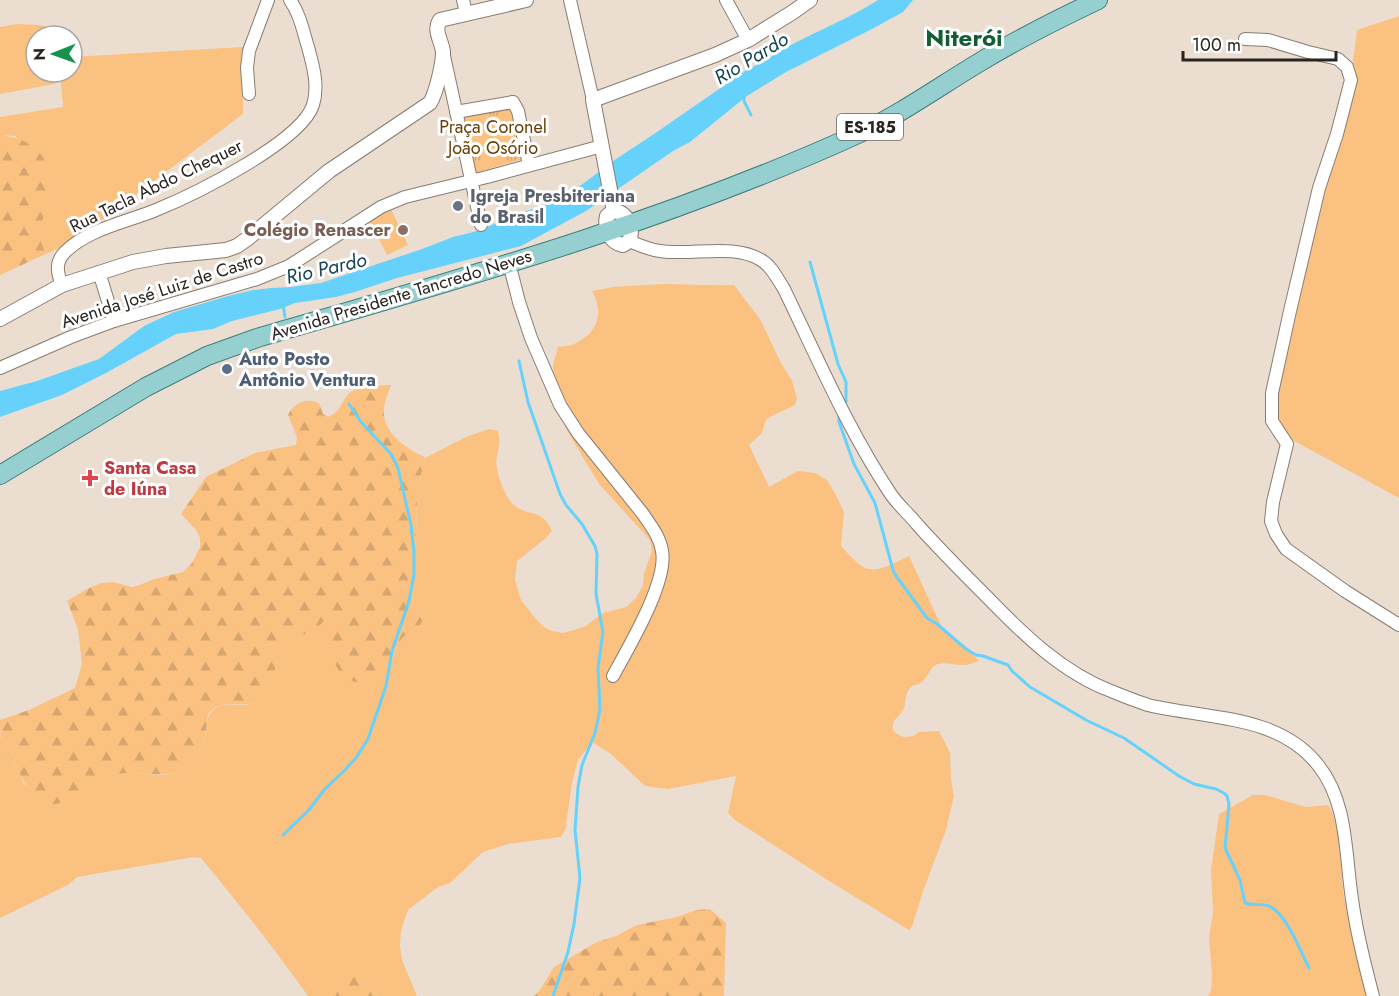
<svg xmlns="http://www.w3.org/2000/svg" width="1399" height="996" viewBox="0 0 1399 996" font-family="Jost,sans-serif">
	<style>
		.green { fill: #fbc180 }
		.forest { fill: url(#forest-firs) }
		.park { fill: url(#park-tufts) }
		.water { fill: #66d2fb }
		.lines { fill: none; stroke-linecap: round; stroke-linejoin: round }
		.stream { stroke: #66d2fb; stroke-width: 3 }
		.minor-casing { stroke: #887c71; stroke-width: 14 }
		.tertiary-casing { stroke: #887c71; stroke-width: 16 }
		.primary-casing { stroke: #417e7d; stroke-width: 20 }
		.minor { stroke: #fff; stroke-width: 12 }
		.tertiary { stroke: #fff; stroke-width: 14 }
		.primary { stroke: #95cfd0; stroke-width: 18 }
		.worship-dot { fill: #6b7280; stroke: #fff; stroke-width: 2 }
		.education-dot { fill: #8d6e63; stroke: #fff; stroke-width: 2 }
		.service-dot { fill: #5c6f8a; stroke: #fff; stroke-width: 2 }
		.health-dot { fill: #e0444e; stroke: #fff; stroke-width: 2 }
		.labels { text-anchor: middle; stroke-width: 6; stroke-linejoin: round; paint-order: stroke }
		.shield { fill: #fff; stroke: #696662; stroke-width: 1.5 }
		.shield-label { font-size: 16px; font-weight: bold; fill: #29241f }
		.park-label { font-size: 18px; fill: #684005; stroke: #fff }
		.street-label { font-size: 18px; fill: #29241f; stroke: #fff }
		.worship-label { font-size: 18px; font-weight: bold; fill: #5b616d; stroke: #fff; text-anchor: start }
		.education-label { font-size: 18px; font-weight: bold; fill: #785e54; stroke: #fff; text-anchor: end }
		.service-label { font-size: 18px; font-weight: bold; fill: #4e5e75; stroke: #fff; text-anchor: start }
		.health-label { font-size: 18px; font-weight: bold; fill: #be3a42; stroke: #fff; text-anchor: start }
		.water-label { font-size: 20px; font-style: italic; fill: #144455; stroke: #fff }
		.district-label { font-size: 24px; font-weight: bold; fill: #135d32; stroke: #fff }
	</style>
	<defs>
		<pattern id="forest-firs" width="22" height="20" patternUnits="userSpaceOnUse" patternTransform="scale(1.5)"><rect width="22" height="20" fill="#fbc180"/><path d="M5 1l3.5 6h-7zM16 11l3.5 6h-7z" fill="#d7a66e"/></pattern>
		<pattern id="park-tufts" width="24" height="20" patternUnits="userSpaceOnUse" patternTransform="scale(1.5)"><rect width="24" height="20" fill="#fbc180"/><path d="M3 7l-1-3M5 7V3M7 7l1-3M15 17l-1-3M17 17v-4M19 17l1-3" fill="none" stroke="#d7a66e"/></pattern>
	</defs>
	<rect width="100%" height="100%" fill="#ebded1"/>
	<g class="green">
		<polygon points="1399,16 1399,498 1296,442 1273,427 1272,380 1351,76 1357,30"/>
		<polygon points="17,24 39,25 52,27 58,36 36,36 36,72 59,72 55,84 0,94 0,27"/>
		<polygon points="243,47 243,114 74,241 46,254 41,246 40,226 52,191 49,173 15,136 0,135 0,117 63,107 60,72 72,72 72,57"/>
		<polygon points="391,209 408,245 387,255 369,220"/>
		<path d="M 664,284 C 687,284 710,286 734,285 L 760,319 L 781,363 L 792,381 L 797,398 L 795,405 L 768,418 L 765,422 L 762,433 L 749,445 L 769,487 L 798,471 L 815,473 L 827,480 L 836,495 L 844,512 L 841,546 C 869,578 873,573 909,556 L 943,630 L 967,647 L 979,661 C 973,663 967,666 961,665 C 953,665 940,660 933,667 C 929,671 927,678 922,682 C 918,685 913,684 910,688 C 904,694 907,703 903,710 C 899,719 892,717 893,730 L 897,734 L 903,737 L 914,736 L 919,732 L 939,731 L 950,753 L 951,779 L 954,796 L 946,830 L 922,894 L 912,927 L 909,930 L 826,879 L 735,820 L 728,813 L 736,776 L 668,789 L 645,786 L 611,754 L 592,742 L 578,760 L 572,783 L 566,825 L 567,826 L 561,837 L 508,844 L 483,852 L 450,883 L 438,887 L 408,910 L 401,930 L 400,946 L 402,960 L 417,996 L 377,996 L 356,977 L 337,989 L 335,996 L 308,996 C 274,948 238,903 201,858 L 194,857 L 77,877 L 68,885 L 0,918 L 0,736 L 24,784 L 56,804 C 76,797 92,779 113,774 C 135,769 159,780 181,771 C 195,766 203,747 206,734 C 207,727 206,718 211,712 C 223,698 245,711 258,700 C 281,681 270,658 284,643 C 291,636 301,636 309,632 C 316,629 321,622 327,617 L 330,617 L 333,625 L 333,641 L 390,666 L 397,646 L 403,637 L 418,627 L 422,618 L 414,604 L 412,595 L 414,554 L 416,537 L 417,502 L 419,483 L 425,458 L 466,437 L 489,429 L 498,431 C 499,436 500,441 499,445 C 498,453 495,460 497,468 C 498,478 507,501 515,506 C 530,517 542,508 552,531 L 546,538 L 517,561 L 515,580 L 521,600 L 535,618 L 544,627 L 552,631 L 563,633 L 584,627 L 603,613 L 626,607 L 636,598 L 643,585 L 644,573 L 652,551 L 650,540 L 599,484 L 566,429 L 565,423 L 566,401 L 553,373 L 553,365 L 558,347 C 562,346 568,346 572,345 C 597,335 605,314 592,291 L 613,287 Z"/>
		<path d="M 1253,795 L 1265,795 L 1306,807 L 1328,805 C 1342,823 1340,876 1345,901 C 1352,933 1361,964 1370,996 L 1208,996 L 1211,991 L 1212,975 L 1209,938 L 1213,912 L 1211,870 L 1219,814 Z"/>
	</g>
	<g class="forest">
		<path d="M 0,135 C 26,138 45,148 50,176 C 50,181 52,186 52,190 C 52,194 49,200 48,204 C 41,221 37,237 46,254 L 0,275 Z"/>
		<path d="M 391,385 C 389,392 385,400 384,408 C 381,431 405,448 423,456 L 425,458 L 419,483 L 417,502 L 416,537 L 414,554 L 412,595 L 414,604 L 422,618 L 422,622 L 418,627 L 403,637 L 397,646 L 390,666 L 378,681 C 373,682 368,683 363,683 C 348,683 335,671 333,656 C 332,643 334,630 330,617 L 327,617 C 322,623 317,629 310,632 C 302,636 291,636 285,643 C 271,656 279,683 264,697 C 249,712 221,696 209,713 C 206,718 207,726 206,731 C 205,743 198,759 188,767 C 170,781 138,770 117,774 C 95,777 75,802 56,804 C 34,807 20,775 11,758 C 8,752 3,745 1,738 C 0,733 0,726 0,720 L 29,710 L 75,688 L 82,664 L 78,629 L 67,601 L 87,589 L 101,583 L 113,582 L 132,587 L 137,586 L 154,579 L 183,572 L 192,563 L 200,547 L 200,538 L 196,530 L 181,514 L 206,477 L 255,453 L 296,445 L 297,437 L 288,415 C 293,404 306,397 319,403 L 323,414 L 328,417 C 343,411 341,399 351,392 C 360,386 381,386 391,385 Z"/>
		<polygon points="710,909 726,923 724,996 534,996 540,990 554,967 597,942 616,936 637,925 677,917 696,910"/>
		<path d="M 350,977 L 356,977 L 377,996 L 335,996 C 337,986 341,982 350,977 Z"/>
	</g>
	<polygon class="park" points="511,105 523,159 475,173 463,116"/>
	<path class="water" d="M 878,0 L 913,0 L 903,12 L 872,29 L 786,72 L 747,96 L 690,142 L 673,151 L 586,211 L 521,246 L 397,278 L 355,292 L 336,297 L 295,303 L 280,309 L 232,321 L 213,329 L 176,334 L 106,373 L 62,395 L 0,417 L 0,391 L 37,381 L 99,359 L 144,326 L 174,312 L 228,296 L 253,290 L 271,288 L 291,287 L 321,283 L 422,249 L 453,237 L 477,231 L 518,214 L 553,202 L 572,192 L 616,159 L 654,134 L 748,69 C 763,63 775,54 789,46 C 819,30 850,18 878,0 Z"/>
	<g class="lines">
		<g class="stream">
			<polyline points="744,95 744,101 751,115"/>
			<polyline points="810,262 838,364 846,382 846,402"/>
			<polyline points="283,304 285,317"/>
			<polyline points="519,361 528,402 560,494 566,505 582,524 595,546 597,554 596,594 603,632 598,668 600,710 595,733 582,765 578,787 575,830 580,878 574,924 568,952 553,996"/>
			<path d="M 839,413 L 839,422 L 854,464 L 875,503 L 893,570 L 896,576 L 927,618 L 937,624 L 966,649 L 976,655 L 983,656 L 1008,665 L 1012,671 L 1030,687 L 1086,720 L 1124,738 L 1179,776 L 1194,784 L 1216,789 L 1224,793 L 1227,796 L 1229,804 L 1225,848 L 1240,880 L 1245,903 C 1253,906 1261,903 1269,906 C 1286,913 1301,952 1309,968"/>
			<polyline points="283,835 309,810 324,790 344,771 356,758 368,739 386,686 392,651 409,601 414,574 414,552 411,525 398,468 391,454 361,422 349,404"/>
		</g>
		<g class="minor-casing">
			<g id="minor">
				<polyline points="463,0 466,13"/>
				<polyline points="570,0 593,100"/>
				<polyline points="726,0 748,40"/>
				<polyline points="1245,39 1268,40 1308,52 1338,59 1347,67 1351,80 1337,134 1319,188 1290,311 1272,393 1272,421 1287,444 1273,502 1271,521 1276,534 1286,549 1345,591 1399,625"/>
				<polyline points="444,56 481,225"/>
				<polyline points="249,94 247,68 249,51 268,0"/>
				<polyline points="456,112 513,102 518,111 529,165"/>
				<path d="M 629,241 C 639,245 650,250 660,251 C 691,256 734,243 761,260 C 772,266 778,280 784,289 C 817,357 848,430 890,493 C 897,504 908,513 916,523 C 939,549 964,574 989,599 C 1024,635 1063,673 1111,691 C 1123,696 1136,701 1148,705 C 1206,719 1278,714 1318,765 C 1348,802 1345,854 1352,899 C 1356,930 1365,966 1373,996"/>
				<path d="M 509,263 L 519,302 L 531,338 L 560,405 L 578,433 L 643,514 C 651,526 660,537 662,551 C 668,582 628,648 613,676"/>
				<polyline points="99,272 114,321"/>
				<path d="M 62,285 C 57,273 55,262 65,252 C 88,229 127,222 156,210 C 193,195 301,142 313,105 C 319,86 313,65 308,47 C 303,31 300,14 290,0"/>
				<polyline points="0,368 71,337 114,321 257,279 289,266 381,207 405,197 487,177 602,146"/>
			</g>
		</g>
		<g class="tertiary-casing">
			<g id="tertiary">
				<polyline points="614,211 593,100 715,55 748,40 793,12 810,0"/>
				<path d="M 615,211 C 628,213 634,230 629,241 L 623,245 C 610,243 604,228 607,216 L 612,212 Z"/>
				<path d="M 0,319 L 62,285 L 133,262 L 166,256 L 226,250 L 237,246 L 247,239 L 329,171 L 430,103 C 436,93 443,65 443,52 C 442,41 433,31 440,20 L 526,0"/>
			</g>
		</g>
		<g class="primary-casing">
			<path id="primary" d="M 0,475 L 146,387 L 207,356 L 257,338 C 460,279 665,222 858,134 C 901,114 940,86 980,62 C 1018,39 1058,19 1098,0"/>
		</g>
		<use href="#minor" class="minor"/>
		<use href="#tertiary" class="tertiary"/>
		<use href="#primary" class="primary"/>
	</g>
	<circle class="worship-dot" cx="458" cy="206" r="6"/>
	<circle class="education-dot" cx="403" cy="230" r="6"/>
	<circle class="service-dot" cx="227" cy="369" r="6"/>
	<path class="health-dot" d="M87 469h6v6h6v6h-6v6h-6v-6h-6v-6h6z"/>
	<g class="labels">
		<rect class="shield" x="837" y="114" width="66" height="26" rx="4.5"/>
		<g class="shield-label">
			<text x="870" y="133">ES-185</text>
		</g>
		<g class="park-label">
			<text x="493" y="133">Praça Coronel<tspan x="493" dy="21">João Osório</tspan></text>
		</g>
		<g class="street-label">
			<text transform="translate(156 186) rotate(-26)" y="6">Rua Tacla Abdo Chequer</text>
			<text transform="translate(162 290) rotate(-18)" y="6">Avenida José Luiz de Castro</text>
			<text transform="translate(401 295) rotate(-17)" y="6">Avenida Presidente Tancredo Neves</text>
		</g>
		<g class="worship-label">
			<text x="470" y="202">Igreja Presbiteriana<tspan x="470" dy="21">do Brasil</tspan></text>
		</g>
		<g class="education-label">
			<text x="391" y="236">Colégio Renascer</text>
		</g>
		<g class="service-label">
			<text x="239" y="365">Auto Posto<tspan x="239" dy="21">Antônio Ventura</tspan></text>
		</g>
		<g class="health-label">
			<text x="104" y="474">Santa Casa<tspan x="104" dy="21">de Iúna</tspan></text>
		</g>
		<g class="water-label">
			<text transform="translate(751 58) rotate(-31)" y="7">Rio Pardo</text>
			<text transform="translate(326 268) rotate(-13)" y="7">Rio Pardo</text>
		</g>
		<g class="district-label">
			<text x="964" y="46">Niterói</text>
		</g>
	</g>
	<g transform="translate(54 54) rotate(269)"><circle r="28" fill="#ffffff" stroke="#a9a7a5" stroke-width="1.5"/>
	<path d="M0-4.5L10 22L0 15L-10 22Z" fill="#17924e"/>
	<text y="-9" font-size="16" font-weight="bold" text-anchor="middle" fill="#29241f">N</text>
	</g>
	<path d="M1183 51v9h153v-9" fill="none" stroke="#29241f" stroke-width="3"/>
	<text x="1192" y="51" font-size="18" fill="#29241f" stroke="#ffffff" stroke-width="4.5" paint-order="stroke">100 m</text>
</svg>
